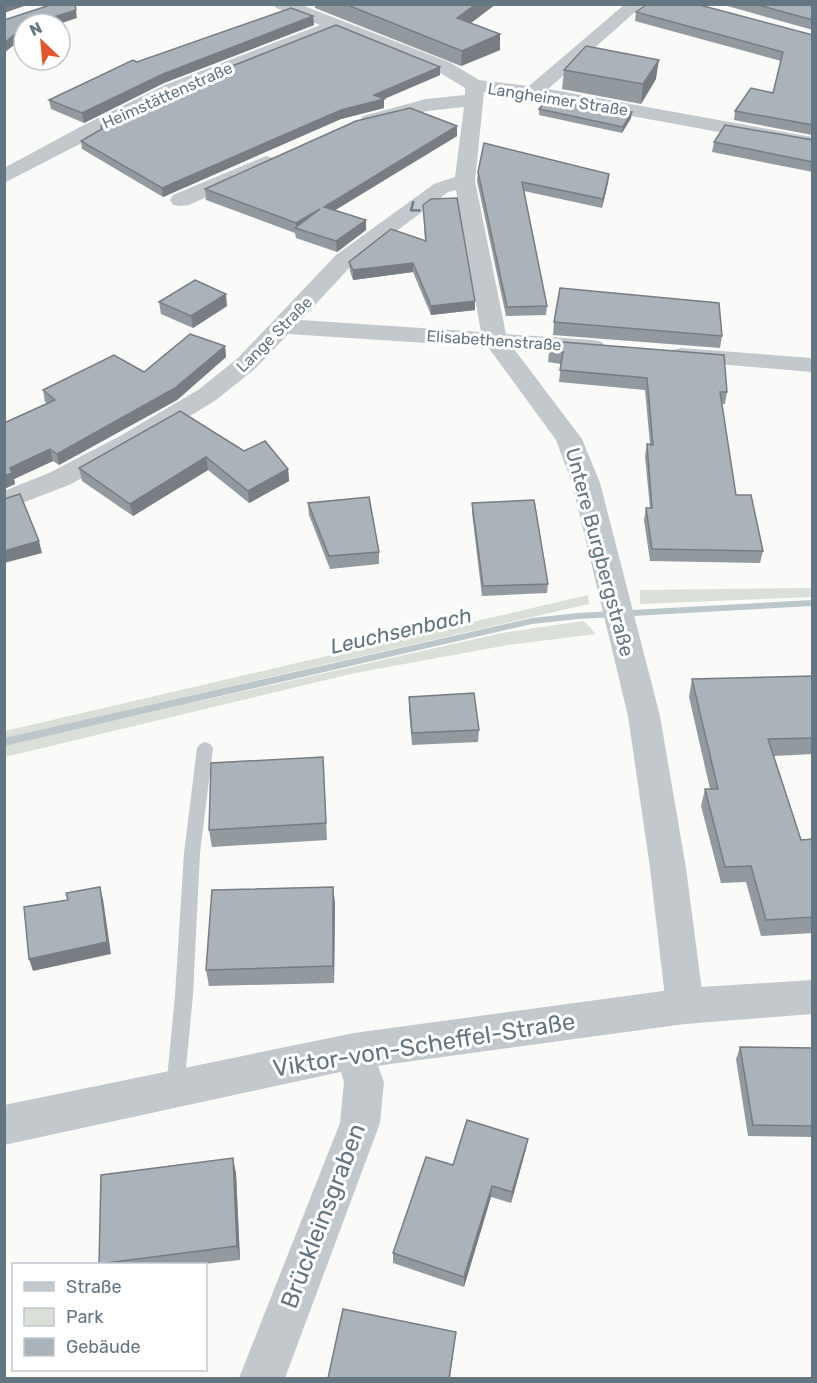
<svg xmlns="http://www.w3.org/2000/svg" width="817" height="1383" viewBox="0 0 817 1383" font-family="Rubik,sans-serif">
	<style>
		.green { fill: #dadfd7 }
		.lines { fill: none; stroke-linecap: round; stroke-linejoin: round }
		.stream { fill: #bbc7cb; fill-rule: evenodd }
		.service { fill: #c3c8cc; fill-rule: evenodd }
		.minor { fill: #c3c8cc; fill-rule: evenodd }
		.tertiary { fill: #c3c8cc; fill-rule: evenodd }
		.wall { fill: #929a9f }
		.shaded-wall { fill: #777d82 }
		.building { fill: #aab3b9; stroke: #777d82; stroke-width: 1.5 }
		.oneway { stroke: #6a7a87 }
		.labels { text-anchor: middle; stroke-width: 6; stroke-linejoin: round; paint-order: stroke }
		.far-street-label { font-size: 16px; fill: #657683; stroke: #fff }
		.street-label { font-size: 20px; fill: #657683; stroke: #fff }
		.water-label { font-size: 21px; font-style: italic; fill: #60757c; stroke: #fff }
		.near-street-label { font-size: 24px; fill: #657683; stroke: #fff }
	</style>
	<rect width="100%" height="100%" fill="#fafaf8"/>
	<g class="green">
		<polygon points="812,588 812,597 640,604 640,590"/>
		<polygon points="588,595 589,604 5,738 5,731"/>
		<polygon points="584,621 596,634 508,645 355,673 5,757 5,745 502,633"/>
	</g>
	<g class="lines">
		<polygon class="stream" points="812,600 812,606 578,619 532,624 4,746 4,738 532,618 578,613"/>
		<polygon class="service" points="205,742 210,744 213,748 200,853 193,995 184,1089 182,1095 175,1098 168,1095 166,1089 175,995 184,853 197,748 200,744"/>
		<g class="minor">
			<path d="M 274,4 L 299,4 L 451,63 L 479,80 L 529,86 L 625,4 L 644,4 L 548,89 L 812,137 L 812,149 L 533,98 L 484,92 L 475,181 L 506,334 L 593,340 L 602,342 L 605,347 L 602,352 L 593,354 L 514,349 L 582,439 L 600,483 L 660,716 L 686,868 L 704,1006 L 698,1018 L 685,1023 L 672,1018 L 666,1006 L 650,868 L 628,716 L 572,483 L 556,440 L 488,347 L 288,334 L 256,368 L 216,400 L 138,448 L 69,485 L 4,510 L 4,491 L 49,473 L 120,436 L 198,390 L 238,358 L 336,255 L 434,184 L 455,177 L 464,107 L 427,111 L 370,126 L 363,124 L 360,120 L 363,116 L 426,99 L 465,95 L 465,88 L 437,71 L 336,31 L 179,93 L 4,183 L 4,168 L 80,127 L 165,85 L 320,25 L 276,8 ZM 456,190 L 481,332 L 301,320 L 352,265 L 448,192 Z"/>
			<polygon points="266,156 273,158 276,162 273,166 189,205 181,206 173,205 170,200 173,195"/>
			<polygon points="681,348 812,358 812,372 672,360 669,355 672,350"/>
			<polygon points="354,1033 368,1039 384,1082 380,1123 285,1378 239,1378 340,1123 344,1082 335,1051 340,1039"/>
		</g>
		<polygon class="tertiary" points="812,980 812,1014 685,1024 354,1069 4,1145 4,1105 354,1033 685,988"/>
	</g>
	<g class="wall">
		<polygon points="315,4 496,4 471,23 500,34 500,50 461,66 315,8"/>
		<polygon points="720,4 813,4 813,30"/>
		<polygon points="636,12 813,35 813,136 812,135 734,120 735,111 773,93 781,61 635,21"/>
		<polygon points="313,16 314,25 164,83 84,123 51,109 49,100 137,62"/>
		<polygon points="564,70 656,79 641,104 562,89"/>
		<polygon points="440,75 384,99 384,108 341,119 163,197 82,149 81,141 101,129 101,126"/>
		<polygon points="539,109 631,118 622,133 539,115"/>
		<polygon points="457,136 335,210 366,220 366,230 337,252 296,238 295,233 206,200 205,189"/>
		<polygon points="813,140 813,172 712,152 714,142"/>
		<polygon points="478,172 609,174 608,183 602,208 524,191 547,306 546,315 506,316 477,181"/>
		<polygon points="423,205 475,301 475,310 431,315 413,272 353,280 350,271 349,262 425,240"/>
		<polygon points="159,302 227,306 193,328 161,314"/>
		<polygon points="554,322 722,336 720,348 553,335"/>
		<polygon points="550,341 727,392 725,404 722,404 736,495 763,551 760,563 650,561 644,520 646,508 650,508 645,456 647,444 650,444 645,390 559,382 561,364 548,362"/>
		<polygon points="225,346 226,357 177,400 59,465 53,461 14,479 15,484 4,489 4,423 47,403 45,402 43,390 144,372"/>
		<polygon points="244,451 288,469 289,481 249,503 208,470 133,516 82,481 79,468"/>
		<polygon points="308,503 379,552 379,564 330,569 309,515"/>
		<polygon points="472,503 548,584 547,593 482,596 472,513"/>
		<polygon points="813,676 813,754 774,756 801,840 813,839 813,933 761,936 746,882 721,883 701,806 705,789 710,789 689,697 692,679"/>
		<polygon points="409,697 479,730 478,742 412,745 409,709"/>
		<polygon points="323,757 327,840 212,847 209,830"/>
		<polygon points="333,887 335,904 334,983 209,986 206,970"/>
		<polygon points="740,1047 813,1048 813,1137 748,1136 736,1059"/>
		<polygon points="528,1139 526,1149 511,1203 491,1197 464,1287 393,1263 393,1253 453,1165"/>
		<polygon points="236,1173 240,1260 204,1264 99,1264"/>
	</g>
	<g class="shaded-wall">
		<polygon points="4,4 30,4 4,13"/>
		<polygon points="75,4 77,18 59,24 32,24"/>
		<polygon points="476,4 496,4 456,34 457,18"/>
		<polygon points="313,16 314,25 164,83 84,123 82,113 163,74"/>
		<polygon points="24,27 24,37 4,53 4,43"/>
		<polygon points="500,34 500,50 461,66 462,51"/>
		<polygon points="659,60 656,79 641,104 643,84"/>
		<polygon points="440,67 440,75 384,99 384,108 341,119 163,197 162,188"/>
		<polygon points="632,112 631,118 622,133 623,127"/>
		<polygon points="457,126 457,136 324,217 324,207"/>
		<polygon points="609,174 608,183 602,208 603,199"/>
		<polygon points="320,209 296,228 296,223"/>
		<polygon points="366,220 366,230 337,252 336,241"/>
		<polygon points="413,263 413,272 353,280 353,270"/>
		<polygon points="226,294 227,306 193,328 191,316"/>
		<polygon points="475,301 475,310 431,315 431,306"/>
		<polygon points="225,346 226,357 177,400 59,465 57,454"/>
		<polygon points="50,449 53,461 14,479 15,484 4,489 4,476 10,468"/>
		<polygon points="206,457 208,470 133,516 130,504"/>
		<polygon points="288,469 289,481 249,503 248,491"/>
		<polygon points="39,541 42,553 4,563 4,551"/>
		<polygon points="100,887 103,899 111,954 33,971 29,959"/>
		<polygon points="333,887 335,904 334,983 333,966"/>
		<polygon points="528,1139 526,1149 511,1203 512,1192"/>
		<polygon points="233,1158 236,1173 240,1260 237,1246"/>
		<polygon points="492,1186 491,1197 464,1287 464,1277"/>
		<polygon points="456,1332 450,1378 449,1378"/>
	</g>
	<g class="building">
		<polygon points="53,4 75,4 76,10 32,24 30,22 27,24 24,24 24,27 4,43 4,20"/>
		<polygon points="345,4 476,4 457,18 500,34 462,51"/>
		<polygon points="647,4 696,4 813,35 813,125 735,111 751,88 773,93 783,52 636,12"/>
		<polygon points="755,4 813,4 813,20"/>
		<polygon points="291,8 313,16 163,74 82,113 49,100 133,60 137,62"/>
		<polygon points="336,25 440,67 374,95 384,99 341,110 162,188 81,141 102,129 101,126 179,87"/>
		<polygon points="586,46 659,60 643,84 564,70"/>
		<polygon points="550,97 632,112 623,127 539,109"/>
		<polygon points="410,108 457,126 324,207 366,220 336,241 295,228 320,209 296,223 205,189 356,121"/>
		<polygon points="725,125 813,140 813,162 714,142"/>
		<polygon points="484,143 609,174 603,199 522,182 547,306 507,307 478,172"/>
		<polygon points="457,198 475,301 431,306 413,263 353,270 349,262 391,229 426,241 423,205 431,199"/>
		<polygon points="195,280 226,294 191,316 159,302"/>
		<polygon points="560,288 719,303 722,336 554,322"/>
		<polygon points="190,334 225,346 175,388 57,454 50,449 10,468 12,473 4,476 4,423 55,400 43,390 114,355 144,372"/>
		<polygon points="550,341 724,355 727,392 720,392 736,495 751,495 763,551 652,549 646,508 652,508 647,444 653,445 647,378 560,370 563,352 549,351"/>
		<polygon points="180,411 244,451 265,441 288,469 248,491 206,457 130,504 79,468"/>
		<polygon points="20,494 39,541 4,551 4,499"/>
		<polygon points="369,497 379,552 329,556 308,503"/>
		<polygon points="534,500 548,584 483,586 472,503"/>
		<polygon points="813,676 813,738 768,739 801,840 813,839 813,917 766,920 751,866 725,867 705,789 718,789 692,679"/>
		<polygon points="474,693 479,730 412,733 409,697"/>
		<polygon points="323,757 326,823 209,830 211,763"/>
		<polygon points="100,887 107,942 29,959 24,907 68,900 66,893"/>
		<polygon points="333,887 333,966 206,970 212,890"/>
		<polygon points="740,1047 813,1048 813,1126 753,1125"/>
		<polygon points="467,1120 528,1139 512,1192 492,1186 464,1277 393,1253 426,1157 453,1165"/>
		<polygon points="233,1158 237,1246 99,1264 101,1175"/>
		<polygon points="343,1309 456,1332 449,1378 328,1378"/>
	</g>
	<defs><path id="oneway-chevron" d="M-2-3.5L2.5 0L-2 3.5" fill="none" stroke-width="1.6" stroke-linecap="round" stroke-linejoin="round" transform="scale(1.5)"/></defs>
	<use class="oneway" href="#oneway-chevron" transform="translate(414 208) rotate(143)"/>
	<g class="labels">
		<g class="far-street-label">
			<text transform="translate(167 95) rotate(-24)" y="6">Heimstättenstraße</text>
			<text transform="translate(558 99) rotate(9)" y="6">Langheimer Straße</text>
			<text transform="translate(274 334) rotate(-45)" y="6">Lange Straße</text>
			<text transform="translate(494 340) rotate(4)" y="6">Elisabethenstraße</text>
		</g>
		<g class="street-label">
			<text transform="translate(600 552) rotate(75)" y="7">Untere Burgbergstraße</text>
		</g>
		<g class="water-label">
			<text transform="translate(401 631) rotate(-13)" y="7">Leuchsenbach</text>
		</g>
		<g class="near-street-label">
			<text transform="translate(424 1045) rotate(-9)" y="8">Viktor-von-Scheffel-Straße</text>
			<text transform="translate(323 1216) rotate(-69)" y="8">Brückleinsgraben</text>
		</g>
	</g>
	<rect width="817" height="1383" fill="none" stroke="#657683" stroke-width="12"/>
	<rect x="12" y="1263" width="195" height="108" fill="#ffffff" stroke="#c1c8cd" stroke-width="1.5"/>
	<rect x="24" y="1282" width="30" height="9" fill="#c3c8cc" stroke="#c1c8cd" stroke-width="1.5"/>
	<text x="66" y="1293" font-size="18" fill="#657683">Straße</text>
	<rect x="24" y="1308" width="30" height="18" fill="#dadfd7" stroke="#c1c8cd" stroke-width="1.5"/>
	<text x="66" y="1323" font-size="18" fill="#657683">Park</text>
	<rect x="24" y="1338" width="30" height="18" fill="#aab3b9" stroke="#c1c8cd" stroke-width="1.5"/>
	<text x="66" y="1353" font-size="18" fill="#657683">Gebäude</text>
	<g transform="translate(42 42) rotate(334)"><circle r="28" fill="#ffffff" stroke="#c1c8cd" stroke-width="1.5"/>
	<path d="M0-4.5L10 22L0 15L-10 22Z" fill="#e4572e"/>
	<text y="-9" font-size="16" font-weight="bold" text-anchor="middle" fill="#657683">N</text>
	</g>
</svg>
